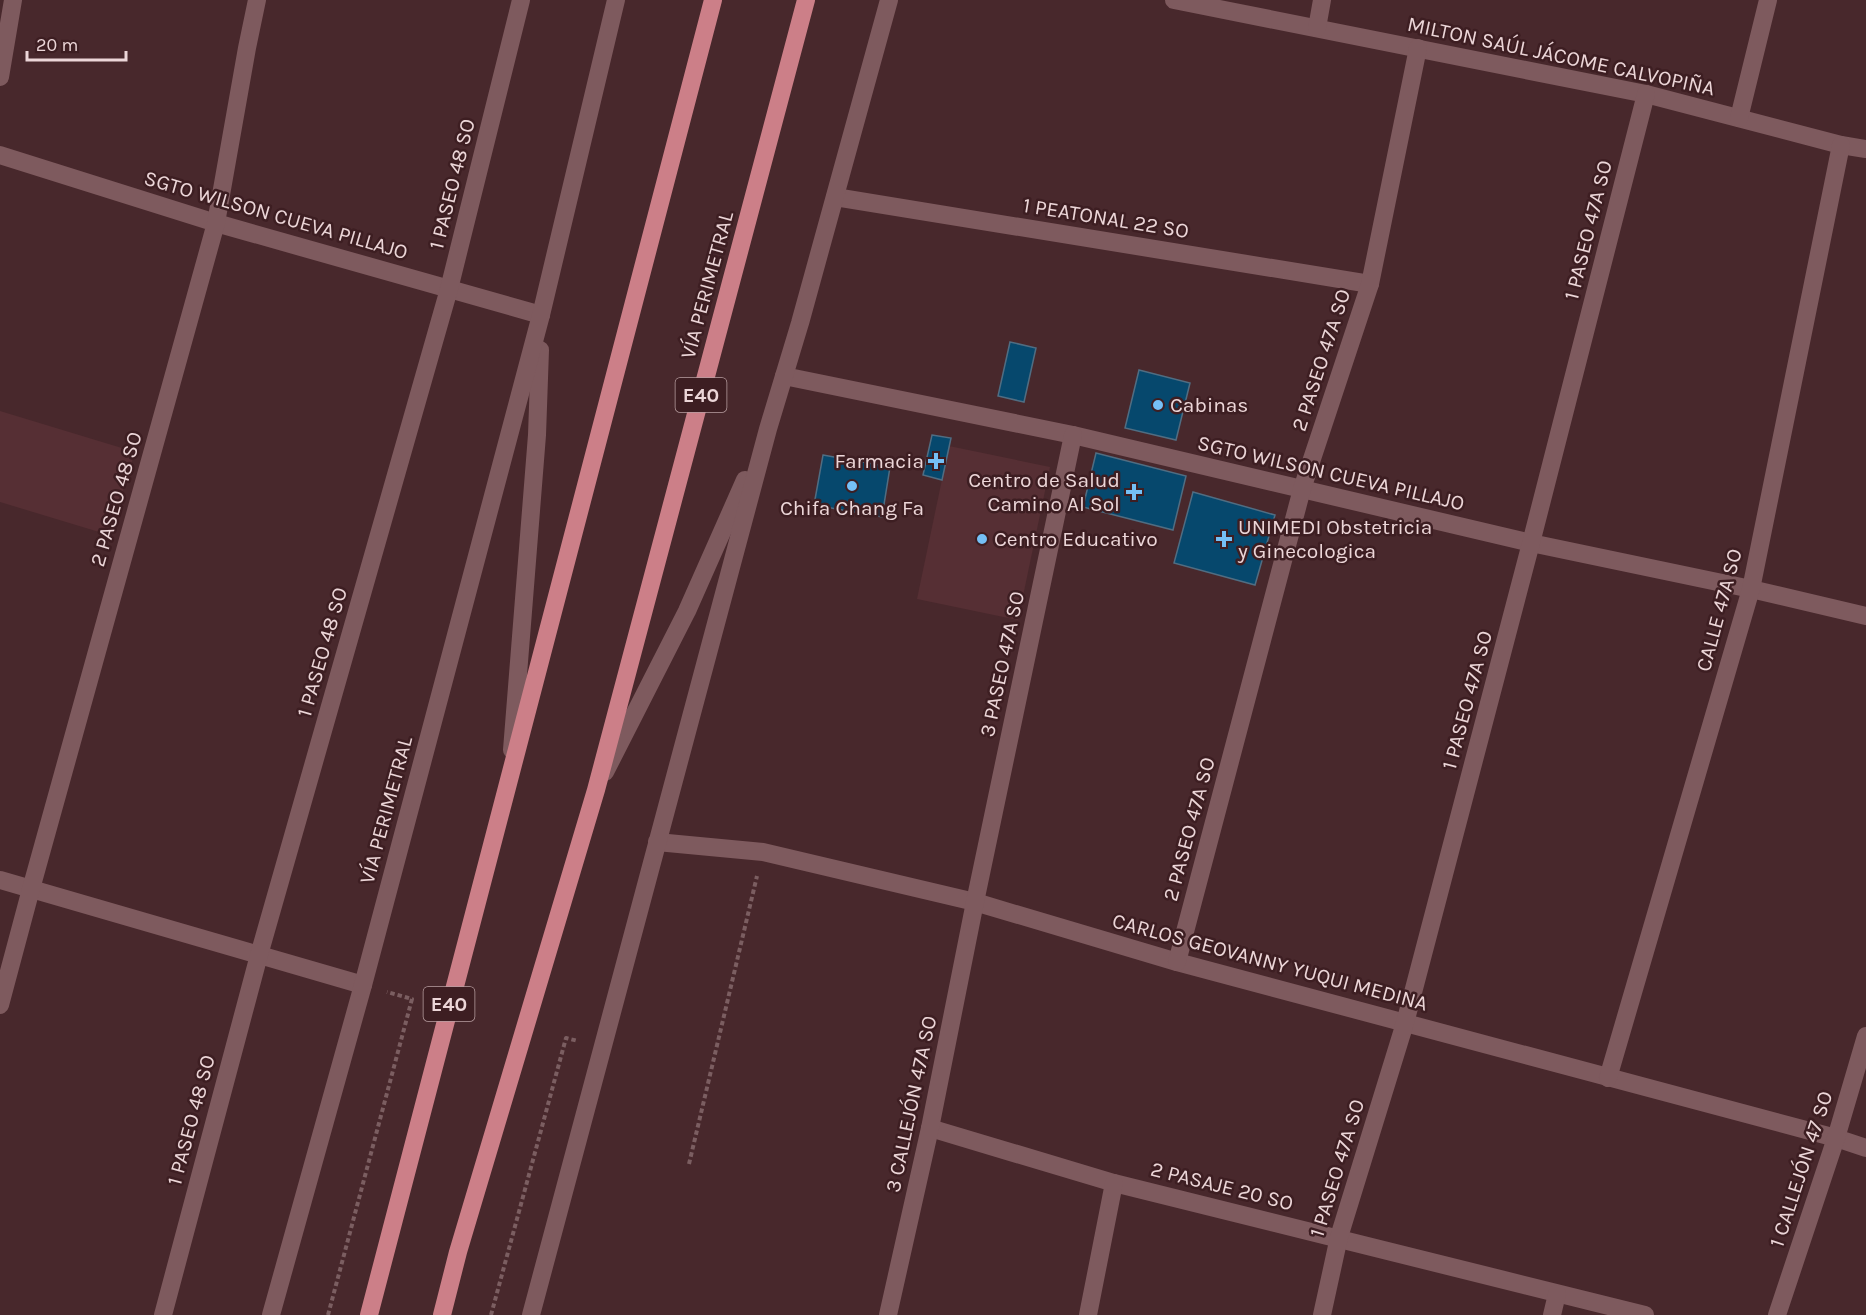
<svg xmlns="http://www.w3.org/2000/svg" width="1866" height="1315" viewBox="0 0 1866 1315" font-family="Karla,sans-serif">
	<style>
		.built { fill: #562f34 }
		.building { fill: #06486d; stroke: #506d82; stroke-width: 1.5 }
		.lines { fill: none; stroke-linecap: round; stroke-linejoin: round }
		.path { stroke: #7b5e61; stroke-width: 4; stroke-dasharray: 4.5 3; stroke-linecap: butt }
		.minor { stroke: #7e5a5e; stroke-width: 18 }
		.highway { stroke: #cc7f88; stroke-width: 18 }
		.poi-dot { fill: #75c0f6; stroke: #3d1e22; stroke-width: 2 }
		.labels { text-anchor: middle; stroke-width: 5; stroke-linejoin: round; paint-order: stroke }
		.shield { fill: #3d1e22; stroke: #b89fa1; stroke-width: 1.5 }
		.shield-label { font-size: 20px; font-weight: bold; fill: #ecd6d8 }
		.street-label { font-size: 21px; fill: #ecd6d8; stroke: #3d1e22 }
		.poi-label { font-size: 21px; fill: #ecd6d8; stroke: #3d1e22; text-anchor: start }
	</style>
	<rect width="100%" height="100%" fill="#48282c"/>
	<g class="built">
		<polygon points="0,411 135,452 109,535 0,502"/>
		<polygon points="949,446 1050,467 1018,620 917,599"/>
	</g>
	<g class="building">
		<polygon points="1010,342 1036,348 1024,402 998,396"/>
		<polygon points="1139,370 1190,383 1176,440 1125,428"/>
		<polygon points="932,435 951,438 942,480 923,475"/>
		<polygon points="1096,453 1186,476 1173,530 1083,507"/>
		<polygon points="823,455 890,467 882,517 814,505"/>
		<polygon points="1193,492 1275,515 1255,585 1174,563"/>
	</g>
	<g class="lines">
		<g class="path">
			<polyline points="689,1164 757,876"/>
			<polyline points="328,1315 412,999 387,992"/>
			<polyline points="491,1315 566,1038 578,1041"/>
		</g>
		<g class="minor">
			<polyline points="1174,0 1646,94 1841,145 1866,149"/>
			<polyline points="1317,28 1322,0"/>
			<polyline points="0,77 13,0"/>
			<polyline points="1739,118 1768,0"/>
			<polyline points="0,155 216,223 541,315"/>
			<polyline points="835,197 1370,284"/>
			<polyline points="784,376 1073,435 1531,543 1751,589 1866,616"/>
			<polyline points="512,750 537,435 540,350"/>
			<polyline points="605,772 687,611 745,480"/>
			<polyline points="657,842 763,852 975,902 1177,962 1836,1138 1866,1148"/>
			<polyline points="0,880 363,985"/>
			<polyline points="1177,962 1302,489 1370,284 1418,48"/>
			<polyline points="0,1005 31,889 216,223 247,48 257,0"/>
			<polyline points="1608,1078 1751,589 1841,145"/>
			<polyline points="930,1128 1114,1183 1645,1315"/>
			<polyline points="163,1315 259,955 449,289 521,0"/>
			<polyline points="271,1315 363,985 541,315 616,0"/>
			<polyline points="531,1315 768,429 800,323 889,0"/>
			<polyline points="888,1315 930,1128 975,902 1073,435"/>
			<polyline points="1088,1315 1114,1183"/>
			<polyline points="1322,1315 1339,1237 1405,1023 1531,543 1646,94"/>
			<polyline points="1552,1315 1557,1294"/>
			<polyline points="1777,1315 1836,1138 1866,1036"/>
		</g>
		<g class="highway">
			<polyline points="369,1315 713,0"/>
			<polyline points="442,1315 458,1252 596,790 806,0"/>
		</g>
	</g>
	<g class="poi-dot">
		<circle cx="1158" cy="405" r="6"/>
		<path d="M933 452h6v6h6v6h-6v6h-6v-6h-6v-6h6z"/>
		<circle cx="852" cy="486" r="6"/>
		<path d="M1131 483h6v6h6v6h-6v6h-6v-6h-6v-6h6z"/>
		<circle cx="982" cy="539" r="6"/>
		<path d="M1221 530h6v6h6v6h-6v6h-6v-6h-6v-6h6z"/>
	</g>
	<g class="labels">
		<g class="shield">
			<rect x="675.5" y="378" width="51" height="34" rx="4.5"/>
			<rect x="423.5" y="987" width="51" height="34" rx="4.5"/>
		</g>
		<g class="shield-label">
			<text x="701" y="402">E40</text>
			<text x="449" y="1011">E40</text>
		</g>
		<g class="street-label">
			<text transform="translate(1561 56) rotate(12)" y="7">MILTON SAÚL JÁCOME CALVOPIÑA</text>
			<text transform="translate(452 184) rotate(-76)" y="7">1 PASEO 48 SO</text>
			<text transform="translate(276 215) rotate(16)" y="7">SGTO WILSON CUEVA PILLAJO</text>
			<text transform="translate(1106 218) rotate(9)" y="7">1 PEATONAL 22 SO</text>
			<text transform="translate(1588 230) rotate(-76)" y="7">1 PASEO 47A SO</text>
			<text transform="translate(707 285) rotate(-75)" y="7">VÍA PERIMETRAL</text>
			<text transform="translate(1321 360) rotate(-72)" y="7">2 PASEO 47A SO</text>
			<text transform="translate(1331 473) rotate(13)" y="7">SGTO WILSON CUEVA PILLAJO</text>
			<text transform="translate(116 499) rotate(-74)" y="7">2 PASEO 48 SO</text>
			<text transform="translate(1719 610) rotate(-75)" y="7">CALLE 47A SO</text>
			<text transform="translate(322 652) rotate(-74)" y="7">1 PASEO 48 SO</text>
			<text transform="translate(1002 664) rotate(-78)" y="7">3 PASEO 47A SO</text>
			<text transform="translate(1467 700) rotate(-75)" y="7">1 PASEO 47A SO</text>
			<text transform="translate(386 810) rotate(-75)" y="7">VÍA PERIMETRAL</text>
			<text transform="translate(1189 829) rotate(-75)" y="7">2 PASEO 47A SO</text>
			<text transform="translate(1270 962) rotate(15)" y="7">CARLOS GEOVANNY YUQUI MEDINA</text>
			<text transform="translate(911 1104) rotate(-78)" y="7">3 CALLEJÓN 47A SO</text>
			<text transform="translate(191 1120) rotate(-75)" y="7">1 PASEO 48 SO</text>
			<text transform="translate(1337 1168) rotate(-73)" y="7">1 PASEO 47A SO</text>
			<text transform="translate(1801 1169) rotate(-72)" y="7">1 CALLEJÓN 47 SO</text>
			<text transform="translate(1222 1186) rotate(14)" y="7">2 PASAJE 20 SO</text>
		</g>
		<g class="poi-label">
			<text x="1170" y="412">Cabinas</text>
			<text x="924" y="468" text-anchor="end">Farmacia</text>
			<text x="1120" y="487" text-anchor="end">Centro de Salud<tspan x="1120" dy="24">Camino Al Sol</tspan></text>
			<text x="852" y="515" text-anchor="middle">Chifa Chang Fa</text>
			<text x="1238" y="534">UNIMEDI Obstetricia<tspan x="1238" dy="24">y Ginecologica</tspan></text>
			<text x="994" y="546">Centro Educativo</text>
		</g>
	</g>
	<path d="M27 51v9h99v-9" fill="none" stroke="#ecd6d8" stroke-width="3"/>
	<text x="36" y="51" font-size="18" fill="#ecd6d8" stroke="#3d1e22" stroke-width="4.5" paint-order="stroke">20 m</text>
</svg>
